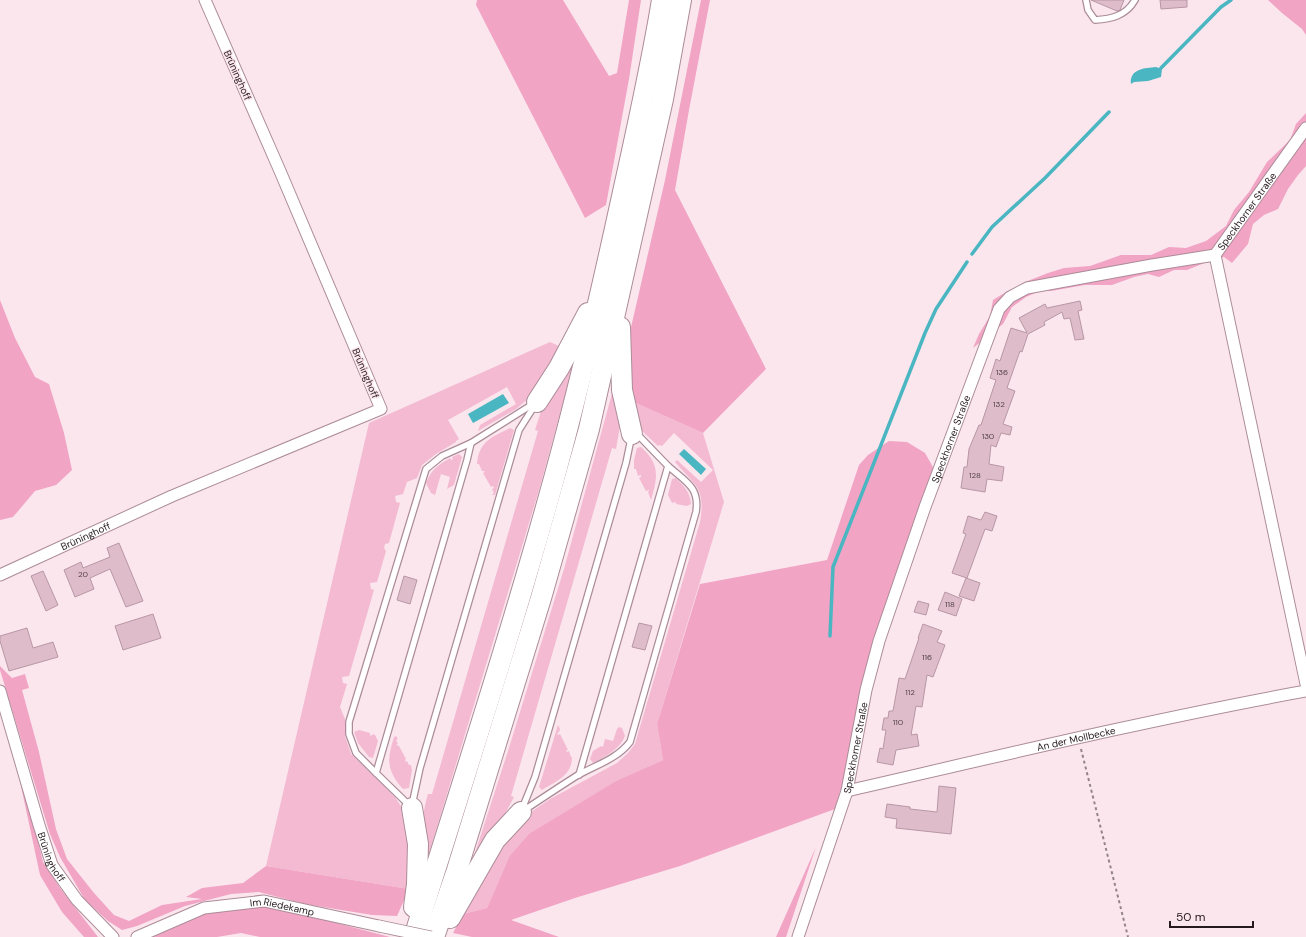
<svg xmlns="http://www.w3.org/2000/svg" width="1306" height="937" viewBox="0 0 1306 937" font-family="'DM Sans',sans-serif">
	<style>
		.green { fill: #f3bad1 }
		.forest { fill: #f1a4c4 }
		.water { fill: #49b6c1 }
		.lines { fill: none; stroke-linecap: round; stroke-linejoin: round }
		.stream { stroke: #49b6c1; stroke-width: 3.5 }
		.building { fill: #debcc9; stroke: #b897a4 }
		.service-casing { stroke: #ac8c98; stroke-width: 8 }
		.minor-casing { stroke: #ac8c98; stroke-width: 13 }
		.motorway-casing { stroke: #ac8c98; stroke-width: 22 }
		.path { stroke: #94838a; stroke-width: 2; stroke-dasharray: 3 3; stroke-linecap: butt }
		.service { stroke: #fff; stroke-width: 5.5 }
		.minor { stroke: #fff; stroke-width: 11 }
		.motorway { stroke: #fff; stroke-width: 20 }
		.minor-bridge-casing { stroke: #ac8c98; stroke-width: 13; stroke-linecap: butt }
		.minor-bridge { stroke: #fff; stroke-width: 11 }
		.labels { text-anchor: middle; stroke-width: 3; stroke-linejoin: round; paint-order: stroke }
		.number-label { font-size: 8px; fill: #544249 }
		.street-label { font-size: 10px; fill: #261a1e; stroke: #fbe6ee }
	</style>
	<rect width="100%" height="100%" fill="#fbe6ee"/>
	<g class="green">
		<polygon points="550,342 561,347 528,399 516,409 478,431 480,425 516,404 507,387 448,420 459,439 456,441 456,442 436,454 422,465 417,478 407,482 403,494 395,496 396,502 400,503 389,543 385,544 384,548 386,551 377,582 370,583 371,589 374,590 349,676 342,677 343,683 347,684 340,707 345,719 345,736 351,754 395,797 402,808 407,822 410,834 409,889 266,866 369,423"/>
		<path d="M 576,356 L 539,490 L 427,860 C 423,833 420,821 428,794 L 432,794 L 538,431 L 535,430 L 545,399 Z"/>
		<polygon points="614,386 620,426 616,449 612,448 511,796 514,797 500,823 478,854 475,853 508,751 564,569"/>
		<path d="M 629,400 L 703,433 L 724,502 L 657,724 L 663,760 L 618,780 L 509,857 L 487,908 L 463,914 L 492,855 L 528,814 L 550,799 L 617,763 L 628,753 L 635,744 L 700,522 C 706,487 695,486 675,462 L 677,460 L 701,482 L 713,470 L 674,433 L 662,446 L 659,445 L 658,446 L 641,430 Z"/>
		<path d="M 510,428 L 514,430 L 495,495 L 492,495 L 494,493 L 492,489 L 494,488 L 493,486 L 491,487 L 483,473 L 485,472 L 484,471 L 482,471 L 479,464 L 477,464 C 479,441 492,437 510,428 Z"/>
		<path d="M 641,447 C 660,464 658,477 651,500 L 648,492 L 649,491 L 649,490 L 646,491 L 639,478 L 641,477 L 641,475 L 638,476 L 636,469 L 634,469 L 634,460 L 637,448 Z"/>
		<path d="M 459,454 L 462,457 L 454,485 L 447,489 L 450,477 L 441,474 L 435,495 L 431,493 L 426,483 C 432,469 437,466 450,458 L 451,460 L 453,459 L 452,457 Z"/>
		<path d="M 676,478 C 684,486 690,492 691,504 L 687,506 L 676,504 L 676,502 L 672,503 L 668,495 L 672,479 Z"/>
		<path d="M 558,725 L 560,729 L 559,732 L 557,734 L 558,735 L 560,734 L 568,750 L 566,750 L 567,752 L 569,751 L 571,757 L 572,757 C 572,776 556,781 542,790 L 539,787 Z"/>
		<path d="M 619,727 L 622,728 L 625,736 C 619,750 606,756 593,763 L 590,759 L 593,751 L 601,746 L 603,747 L 605,739 L 613,741 L 617,729 Z"/>
		<polygon points="359,730 370,733 370,735 371,736 373,734 375,735 378,741 373,758 369,757 358,743 354,732"/>
		<path d="M 396,736 L 398,739 L 396,740 L 398,744 L 396,745 L 399,746 L 406,759 L 405,760 L 406,762 L 407,761 L 409,765 L 411,765 L 412,770 L 409,788 L 403,789 C 386,770 387,759 394,737 Z"/>
	</g>
	<g class="forest">
		<polygon points="477,0 563,0 609,76 617,73 629,0 641,0 629,79 606,205 585,218 476,5"/>
		<polygon points="701,0 710,0 689,110 675,190 766,369 703,433 629,400 626,349 665,180"/>
		<polygon points="1268,0 1306,0 1306,35 1302,29 1282,13"/>
		<polygon points="1306,113 1306,166 1298,175 1288,189 1278,209 1264,215 1253,224 1248,244 1232,263 1224,257 1207,262 1187,270 1174,270 1159,277 1148,274 1134,277 1112,285 1085,285 1051,291 1040,291 1026,297 1012,307 1003,324 973,348 979,334 990,316 993,300 1006,292 1020,287 1025,282 1048,273 1064,268 1090,266 1121,255 1151,255 1169,247 1186,248 1206,241 1226,226 1234,210 1249,192 1267,162 1290,140 1296,124"/>
		<polygon points="0,300 15,338 35,377 49,384 64,433 72,470 56,485 35,491 13,517 0,520"/>
		<polygon points="889,441 907,442 925,453 934,469 835,809 680,866 575,898 511,920 559,937 472,937 453,933 463,914 487,908 509,857 529,834 618,780 663,760 657,724 700,584 827,560 859,465 868,455"/>
		<polygon points="0,666 12,678 25,674 29,688 22,690 39,752 56,829 67,859 94,893 114,915 129,921 162,905 202,899 186,897 202,888 243,883 266,866 409,889 397,916 372,915 305,904 259,892 231,894 185,906 137,926 122,930 108,921 85,900 60,857 50,834 0,670"/>
		<polygon points="15,758 32,816 43,862 60,888 98,937 84,937 62,912 40,875"/>
		<polygon points="816,847 786,937 776,937"/>
		<polygon points="264,904 390,937 260,937 241,933 217,937 142,937 204,911"/>
	</g>
	<g class="water">
		<path d="M 1156,67 L 1162,69 L 1161,77 L 1148,81 L 1134,82 L 1131,84 C 1129,69 1145,68 1156,67 Z"/>
		<polygon points="503,394 509,403 473,423 468,414"/>
		<polygon points="684,449 706,469 701,475 679,454"/>
	</g>
	<g class="lines">
		<g class="stream">
			<polyline points="1161,68 1221,7 1231,0"/>
			<polyline points="972,254 992,227 1045,178 1109,112"/>
			<polyline points="830,636 833,567 925,333 936,309 967,262"/>
		</g>
	</g>
	<g class="building">
		<polygon points="1091,0 1124,0 1120,10 1117,11"/>
		<polygon points="1160,0 1187,0 1187,7 1161,9"/>
		<polygon points="1080,301 1082,310 1078,311 1084,339 1075,340 1070,318 1064,319 1062,312 1044,322 1045,325 1028,334 1022,352 1020,351 1007,388 1015,391 1003,424 1012,427 1010,435 1001,433 996,447 991,445 989,464 1004,467 1002,481 987,479 985,492 961,488 964,467 967,467 969,449 979,425 981,425 996,380 990,378 996,359 1000,361 1011,328 1027,333 1019,318 1045,304 1047,308"/>
		<polygon points="985,512 997,516 992,531 985,529 967,578 952,573 966,534 963,533 968,516 981,520"/>
		<polygon points="119,543 143,601 126,607 110,569 90,578 94,589 75,597 64,570 81,562 83,568 110,557 107,548"/>
		<polygon points="43,571 58,605 46,611 31,576"/>
		<polygon points="404,576 417,580 410,604 397,600"/>
		<polygon points="966,578 980,583 974,601 959,596"/>
		<polygon points="945,592 962,599 956,616 938,610"/>
		<polygon points="918,601 929,604 926,615 914,612"/>
		<polygon points="153,614 161,638 123,650 115,626"/>
		<polygon points="639,623 652,626 645,650 632,647"/>
		<polygon points="923,624 942,631 937,642 945,645 933,677 927,675 922,707 916,706 911,735 917,734 919,746 896,750 893,765 877,762 880,748 883,749 886,730 882,730 884,718 888,718 889,711 893,711 899,678 905,679 919,638 918,638"/>
		<polygon points="27,628 33,648 53,642 58,657 9,671 0,641 0,636"/>
		<polygon points="939,786 956,788 951,834 896,828 897,819 885,817 887,804 910,807 910,809 937,812"/>
	</g>
	<g class="lines">
		<g class="service-casing">
			<g id="service">
				<path d="M 1086,0 L 1088,10 L 1095,20 C 1111,19 1126,16 1135,0"/>
				<polyline points="376,773 356,753 349,734 349,722 426,469 442,456 471,443"/>
				<polyline points="412,805 420,768 519,430 535,405"/>
				<polyline points="410,806 376,773 467,460 471,443 533,404"/>
				<polyline points="522,809 535,777 626,463 632,434 640,437 668,466 579,775"/>
				<path d="M 523,811 C 541,799 559,787 578,775 C 596,765 617,759 630,742 L 696,512 C 700,487 685,481 668,466"/>
			</g>
		</g>
		<g class="minor-casing">
			<g id="minor">
				<polyline points="1215,255 1306,684"/>
				<path id="s1" d="M 0,575 L 172,496 L 381,409 L 280,171 L 205,0"/>
				<path id="s2" d="M 0,691 L 39,825 L 52,865 L 77,900 L 113,937"/>
				<path id="s3" d="M 847,791 C 999,756 1152,719 1306,691"/>
				<path id="s4" d="M 137,937 L 204,908 L 264,901 L 379,926"/>
				<path id="s5" d="M 798,937 L 847,791 L 866,690 L 879,641 L 925,507 L 999,309 L 1010,297 L 1027,288 L 1152,265 L 1215,255 L 1306,128"/>
			</g>
		</g>
		<g class="motorway-casing">
			<g id="motorway">
				<polyline points="620,327 622,390 632,434"/>
				<polyline points="537,402 559,368 588,313"/>
				<polyline points="412,808 418,844 417,884 414,907"/>
				<polyline points="450,918 495,840 521,812"/>
				<path d="M 414,937 C 462,784 512,631 555,475 C 580,384 601,293 621,201 C 636,134 651,67 662,0"/>
				<polyline points="434,937 457,870 541,598 589,429 663,99 681,0"/>
			</g>
		</g>
		<polyline class="path" points="1081,749 1128,937"/>
		<use href="#service" class="service"/>
		<use href="#minor" class="minor"/>
		<use href="#motorway" class="motorway"/>
		<g class="minor-bridge-casing">
			<polyline id="minor-bridge" points="379,926 431,937"/>
		</g>
		<use href="#minor-bridge" class="minor-bridge"/>
	</g>
	<g class="labels">
		<g class="number-label">
			<text x="1002" y="375">136</text>
			<text x="999" y="407">132</text>
			<text x="988" y="439">130</text>
			<text x="975" y="478">128</text>
			<text x="83" y="577">20</text>
			<text x="950" y="607">118</text>
			<text x="927" y="660">116</text>
			<text x="910" y="695">112</text>
			<text x="898" y="725">110</text>
		</g>
		<g class="street-label">
			<text transform="translate(238 75) rotate(66)" y="4">Brüninghoff</text>
			<text dy="4" stroke="none"><textPath href="#s5" startOffset="941">Speckhorner Straße</textPath></text>
			<text transform="translate(366 373) rotate(67)" y="4">Brüninghoff</text>
			<text dy="4" stroke="none"><textPath href="#s5" startOffset="522">Speckhorner Straße</textPath></text>
			<text dy="4" stroke="none"><textPath href="#s1" startOffset="94">Brüninghoff</textPath></text>
			<text dy="4" stroke="none"><textPath href="#s3" startOffset="235">An der Mollbecke</textPath></text>
			<text dy="4" stroke="none"><textPath href="#s5" startOffset="198">Speckhorner Straße</textPath></text>
			<text dy="4" stroke="none"><textPath href="#s2" startOffset="174">Brüninghoff</textPath></text>
			<text dy="4" stroke="none"><textPath href="#s4" startOffset="152">Im Riedekamp</textPath></text>
		</g>
	</g>
	<path d="M1170 921v6h83v-6" fill="none" stroke="#261a1e" stroke-width="2"/>
	<text x="1176" y="921" font-size="12" fill="#261a1e" stroke="#fbe6ee" stroke-width="3" paint-order="stroke">50 m</text>
</svg>
